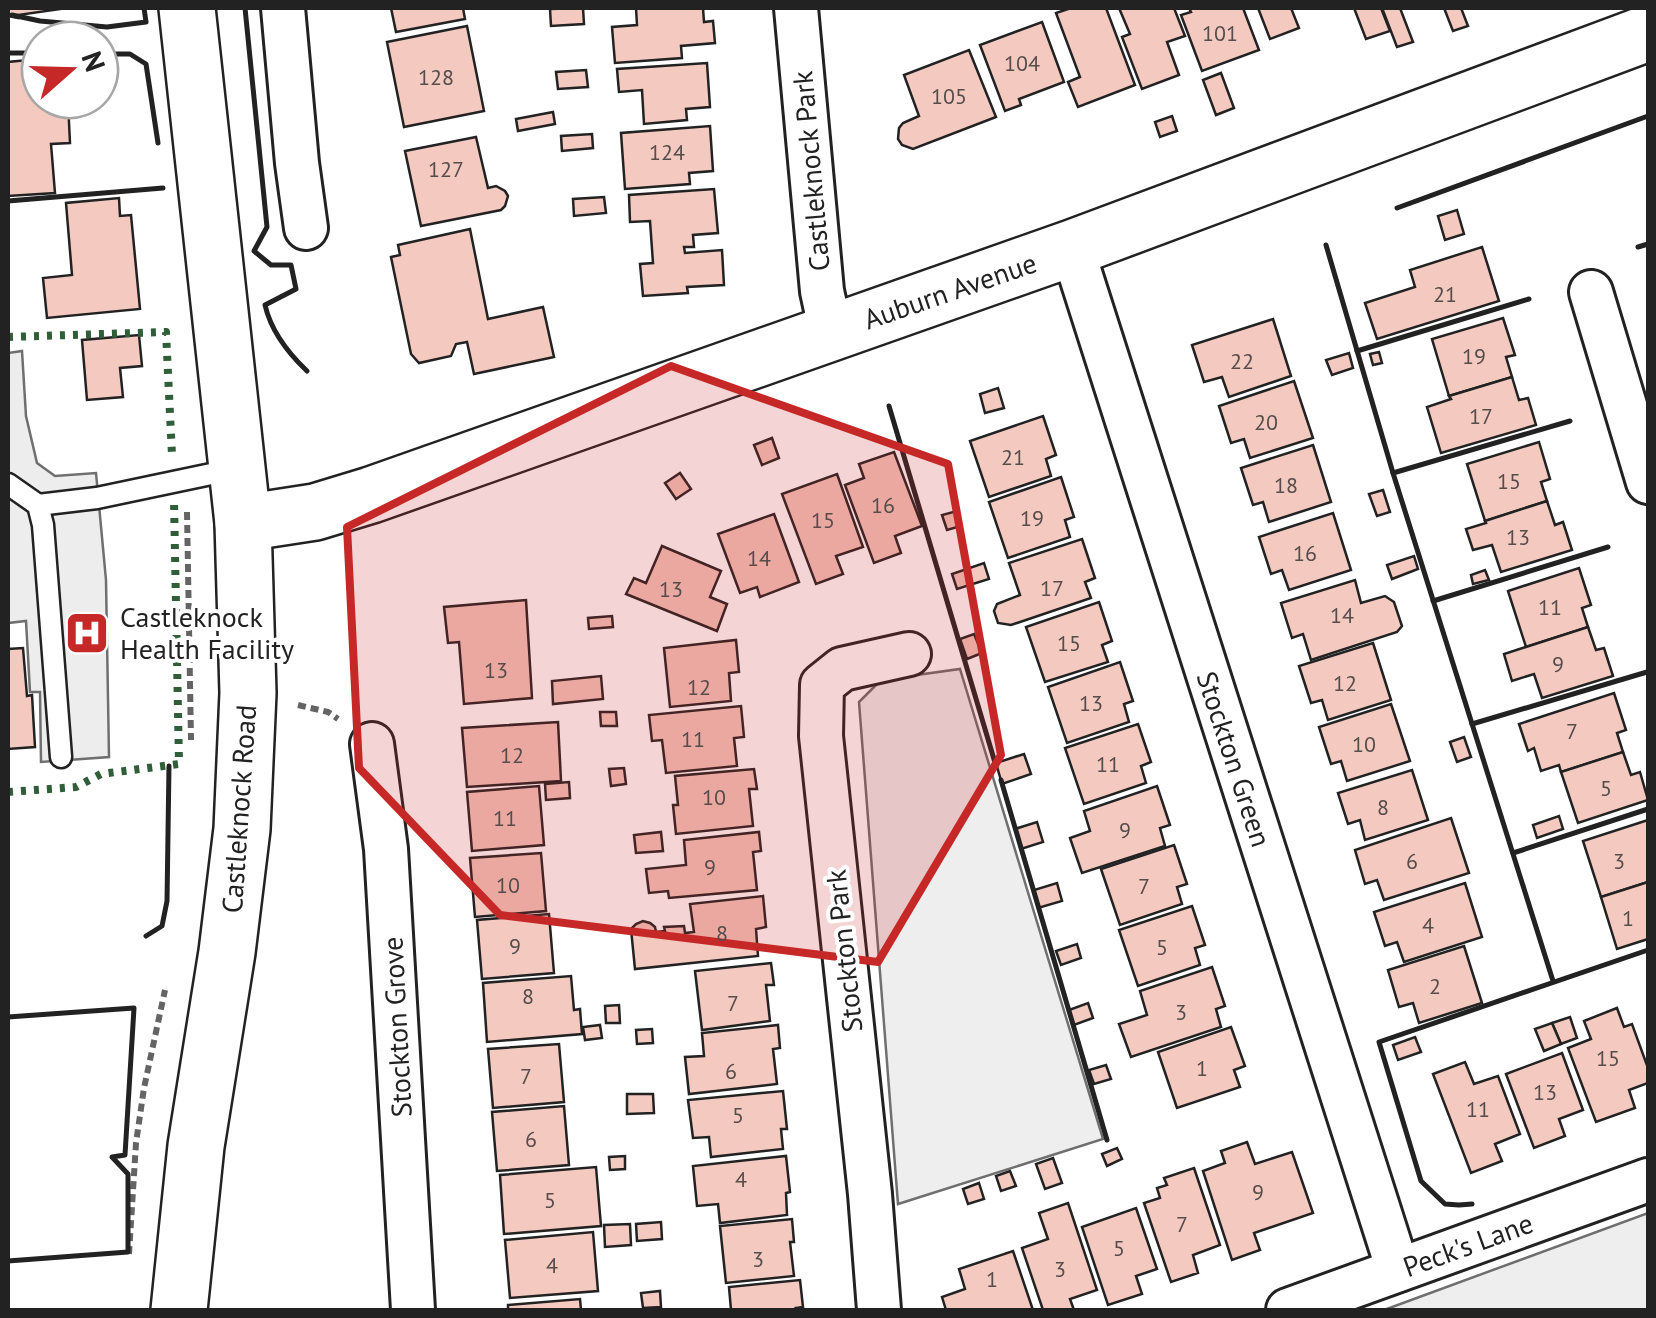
<svg xmlns="http://www.w3.org/2000/svg" width="1656" height="1318" viewBox="0 0 1656 1318" font-family="'PT Sans',sans-serif">
	<style>
		.grass { fill: #eee; stroke: #6f6f6f; stroke-width: 2.5 }
		.parking { fill: #ededed; stroke: #6f6f6f; stroke-width: 2.5 }
		.building { fill: #f3c9c0; stroke: #222; stroke-width: 2.5 }
		.lines { fill: none; stroke-linecap: round; stroke-linejoin: round }
		.lane-casing { stroke: #222; stroke-width: 25 }
		.street-casing { stroke: #222; stroke-width: 48 }
		.secondary-casing { stroke: #222; stroke-width: 60 }
		.path { stroke: #646464; stroke-width: 6; stroke-dasharray: 8 5; stroke-linecap: butt }
		.lane { stroke: #fff; stroke-width: 20 }
		.street { stroke: #fff; stroke-width: 42 }
		.secondary { stroke: #fff; stroke-width: 55 }
		.hedge { stroke: #2f5e38; stroke-width: 8; stroke-dasharray: 5 8; stroke-linecap: butt }
		.wall { stroke: #222; stroke-width: 5 }
		.marked { fill: #c62828; fill-opacity: 0.2; stroke: #c62828; stroke-width: 8; stroke-linejoin: round }
		.labels { text-anchor: middle; stroke-width: 8; stroke-linejoin: round; paint-order: stroke }
		.number-label { font-size: 22px; fill: #564c4a }
		.street-label { font-size: 28px; fill: #222; stroke: #fff }
		.poi-label { font-size: 28px; fill: #222; stroke: #fff; text-anchor: start }
	</style>
	<rect width="100%" height="100%" fill="#fff"/>
	<g class="grass">
		<polygon points="960,669 1103,1139 898,1204 859,702 881,680"/>
		<polygon points="1648,1213 1648,1310 1384,1310"/>
	</g>
	<polygon class="parking" points="22,351 26,416 37,463 55,476 96,473 106,580 109,757 41,762 40,692 30,692 26,621 8,623 8,353"/>
	<g class="building">
		<polygon points="8,8 67,8 18,15 18,18 8,16"/>
		<polygon points="391,8 463,8 465,19 396,32"/>
		<polygon points="583,8 584,24 551,26 550,9"/>
		<polygon points="636,8 703,8 704,22 713,21 715,43 681,46 682,58 615,63 612,27 637,25"/>
		<polygon points="1071,8 1106,8 1135,85 1078,107 1068,82 1080,77 1056,13"/>
		<polygon points="1119,8 1174,8 1185,36 1167,42 1179,75 1142,89 1122,37 1130,34"/>
		<polygon points="1189,8 1243,8 1259,50 1202,71 1181,15 1191,12"/>
		<polygon points="1258,8 1291,8 1299,28 1270,39"/>
		<polygon points="1354,8 1381,8 1390,31 1366,39"/>
		<polygon points="1382,8 1400,8 1413,42 1397,47"/>
		<polygon points="1444,8 1461,8 1468,26 1453,31"/>
		<polygon points="1042,22 1064,82 1019,99 1021,105 1005,111 980,45"/>
		<polygon points="467,26 484,111 404,127 387,42"/>
		<polygon points="969,50 996,117 913,149 902,145 898,139 899,128 903,123 919,116 904,75"/>
		<polygon points="38,59 40,100 49,100 49,103 68,102 70,143 51,144 55,193 8,196 8,62"/>
		<polygon points="707,63 710,107 686,109 687,120 644,124 642,90 619,92 617,69"/>
		<polygon points="586,70 588,87 558,89 556,72"/>
		<polygon points="1221,73 1234,108 1216,115 1203,80"/>
		<polygon points="553,112 555,124 518,131 516,119"/>
		<polygon points="1172,116 1177,131 1160,137 1155,122"/>
		<polygon points="710,126 713,171 689,173 690,184 625,189 621,133"/>
		<polygon points="592,134 593,148 562,151 561,136"/>
		<polygon points="476,137 488,188 496,186 505,191 508,196 505,206 501,210 421,226 405,151"/>
		<polygon points="714,189 718,233 693,235 694,247 684,247 685,253 722,250 724,285 687,287 688,293 643,296 640,264 653,263 650,221 630,222 629,195"/>
		<polygon points="604,197 606,213 574,216 573,199"/>
		<polygon points="119,198 120,216 131,215 140,309 47,318 43,278 72,275 66,203"/>
		<polygon points="1457,210 1464,234 1445,240 1438,216"/>
		<polygon points="470,229 488,319 543,307 554,357 474,374 467,342 456,344 451,356 419,363 411,354 391,257 400,255 398,245"/>
		<polygon points="1482,247 1499,301 1377,339 1365,303 1415,287 1410,270"/>
		<polygon points="1503,318 1515,355 1506,357 1512,377 1449,396 1432,339"/>
		<polygon points="1273,319 1291,376 1229,397 1222,377 1204,382 1192,345"/>
		<polygon points="139,335 142,366 120,368 123,397 87,400 82,340"/>
		<polygon points="1379,352 1382,363 1373,365 1370,354"/>
		<polygon points="1349,353 1353,368 1332,375 1326,360"/>
		<polygon points="1512,377 1519,400 1528,398 1536,425 1441,453 1427,407 1451,399 1449,396"/>
		<polygon points="1294,381 1313,438 1250,458 1244,439 1231,443 1219,406"/>
		<polygon points="998,388 1004,408 985,413 980,394"/>
		<polygon points="1043,416 1056,455 1046,459 1051,476 989,497 970,441"/>
		<polygon points="772,438 779,458 762,465 754,445"/>
		<polygon points="1539,442 1550,479 1541,482 1547,501 1485,521 1467,464"/>
		<polygon points="1313,445 1331,502 1269,522 1263,502 1253,505 1241,468"/>
		<polygon points="894,452 922,526 895,536 901,553 874,563 845,485 864,478 859,464"/>
		<polygon points="680,473 691,489 676,499 665,483"/>
		<polygon points="837,474 863,547 836,556 843,574 816,584 782,494"/>
		<polygon points="1061,477 1074,517 1065,520 1070,537 1008,558 989,502"/>
		<polygon points="1383,490 1390,512 1377,516 1369,494"/>
		<polygon points="1547,501 1555,525 1563,522 1572,550 1501,572 1492,545 1473,550 1466,529 1486,523 1485,521"/>
		<polygon points="957,511 961,526 947,530 942,515"/>
		<polygon points="1333,513 1351,570 1289,590 1282,570 1271,574 1259,537"/>
		<polygon points="774,514 799,582 760,597 757,587 740,593 718,534"/>
		<polygon points="1082,539 1095,578 1085,582 1091,598 1011,625 998,623 994,611 997,604 1020,595 1009,563"/>
		<polygon points="662,546 721,571 710,597 727,604 717,631 626,594 634,578 646,583"/>
		<polygon points="1414,556 1418,569 1392,579 1387,565"/>
		<polygon points="984,563 989,579 957,589 952,574"/>
		<polygon points="1579,568 1591,605 1582,608 1588,627 1526,647 1508,591"/>
		<polygon points="1485,570 1489,580 1473,584 1471,575"/>
		<polygon points="1355,580 1361,603 1385,596 1394,602 1402,626 1397,632 1311,660 1303,634 1292,638 1281,603"/>
		<polygon points="526,600 532,698 464,704 459,642 448,643 444,607"/>
		<polygon points="1099,602 1112,641 1102,645 1108,662 1045,682 1026,627"/>
		<polygon points="612,616 613,627 589,629 588,618"/>
		<polygon points="1588,627 1596,650 1604,648 1613,676 1542,698 1534,674 1512,681 1504,654"/>
		<polygon points="974,634 982,653 967,659 960,639"/>
		<polygon points="736,640 739,672 729,673 731,701 670,707 664,648"/>
		<polygon points="1373,643 1391,700 1328,720 1322,700 1311,703 1299,666"/>
		<polygon points="23,648 27,696 32,695 35,747 8,749 8,649"/>
		<polygon points="1120,662 1133,701 1124,704 1129,722 1067,743 1048,687"/>
		<polygon points="601,676 603,699 553,704 552,681"/>
		<polygon points="1614,693 1626,730 1617,733 1623,752 1561,772 1559,765 1541,771 1534,748 1528,751 1519,724"/>
		<polygon points="1391,704 1410,761 1347,781 1341,761 1331,764 1319,727"/>
		<polygon points="741,706 744,737 734,738 737,766 666,773 662,740 652,741 649,715"/>
		<polygon points="600,712 616,712 617,726 601,726"/>
		<polygon points="558,722 561,781 467,787 462,728"/>
		<polygon points="1138,724 1151,762 1141,766 1146,783 1084,804 1065,748"/>
		<polygon points="1464,737 1471,757 1457,762 1450,742"/>
		<polygon points="1623,752 1631,775 1640,772 1648,800 1578,823 1561,772"/>
		<polygon points="1024,754 1031,774 1002,784 996,763"/>
		<polygon points="624,768 626,784 611,786 609,769"/>
		<polygon points="754,769 757,789 749,789 753,826 676,834 673,805 678,805 675,776"/>
		<polygon points="1412,770 1428,820 1365,840 1360,820 1348,824 1338,793"/>
		<polygon points="569,782 570,798 546,800 545,784"/>
		<polygon points="539,786 544,845 472,851 467,792"/>
		<polygon points="1157,786 1170,825 1160,828 1165,846 1082,873 1070,838 1090,831 1084,811"/>
		<polygon points="1559,816 1563,829 1537,838 1533,825"/>
		<polygon points="1451,818 1469,873 1384,900 1377,880 1365,884 1355,850"/>
		<polygon points="1648,820 1648,882 1601,897 1583,841"/>
		<polygon points="1037,822 1043,842 1021,849 1015,829"/>
		<polygon points="661,832 663,851 636,853 634,835"/>
		<polygon points="759,832 761,851 753,852 757,890 669,898 668,891 649,893 646,869 686,865 684,840"/>
		<polygon points="1174,845 1187,884 1177,887 1182,904 1120,925 1101,869"/>
		<polygon points="541,853 546,911 475,917 470,858"/>
		<polygon points="1648,882 1648,939 1617,949 1601,897"/>
		<polygon points="1057,883 1062,901 1038,908 1034,890"/>
		<polygon points="1465,883 1482,937 1404,962 1397,942 1385,946 1374,912"/>
		<polygon points="763,896 766,927 756,929 758,956 635,969 631,929 636,924 643,921 650,923 655,927 656,932 665,931 664,927 684,926 685,933 694,932 690,904"/>
		<polygon points="1192,906 1205,945 1195,948 1200,965 1138,986 1119,930"/>
		<polygon points="549,914 554,973 482,979 477,920"/>
		<polygon points="1077,944 1081,958 1061,965 1056,951"/>
		<polygon points="1464,946 1482,1003 1419,1023 1413,1003 1399,1007 1388,970"/>
		<polygon points="771,963 774,985 766,985 770,1021 702,1030 695,971"/>
		<polygon points="1212,967 1225,1006 1216,1009 1221,1027 1131,1057 1119,1024 1147,1015 1140,991"/>
		<polygon points="571,976 574,1010 580,1009 582,1034 487,1042 483,983"/>
		<polygon points="1088,1003 1093,1018 1074,1025 1069,1010"/>
		<polygon points="619,1005 620,1023 606,1023 605,1006"/>
		<polygon points="1617,1008 1624,1027 1632,1024 1648,1068 1648,1083 1629,1090 1635,1108 1596,1122 1568,1048 1591,1039 1584,1021"/>
		<polygon points="1570,1017 1577,1038 1561,1044 1552,1023"/>
		<polygon points="1552,1023 1561,1044 1544,1051 1535,1029"/>
		<polygon points="600,1025 602,1038 585,1040 583,1027"/>
		<polygon points="778,1025 780,1048 773,1049 777,1084 689,1094 685,1057 704,1056 702,1033"/>
		<polygon points="1231,1027 1245,1066 1234,1070 1240,1087 1177,1108 1158,1052"/>
		<polygon points="652,1029 653,1043 637,1044 636,1030"/>
		<polygon points="1415,1037 1421,1052 1398,1060 1393,1045"/>
		<polygon points="559,1044 564,1102 493,1108 488,1049"/>
		<polygon points="1562,1053 1583,1110 1559,1119 1565,1136 1534,1148 1506,1074"/>
		<polygon points="1465,1062 1474,1084 1498,1076 1520,1134 1495,1144 1502,1161 1471,1173 1433,1074"/>
		<polygon points="1106,1065 1111,1079 1094,1084 1089,1070"/>
		<polygon points="783,1091 787,1129 781,1129 783,1149 711,1157 709,1137 693,1138 688,1100"/>
		<polygon points="627,1094 653,1094 654,1113 627,1114"/>
		<polygon points="564,1106 569,1165 497,1171 492,1112"/>
		<polygon points="1247,1142 1255,1164 1292,1152 1313,1213 1254,1233 1260,1250 1232,1260 1203,1171 1225,1163 1221,1151"/>
		<polygon points="1117,1148 1122,1159 1107,1166 1102,1154"/>
		<polygon points="625,1156 625,1169 610,1170 609,1157"/>
		<polygon points="786,1156 790,1192 786,1193 787,1215 720,1223 718,1204 697,1206 693,1166"/>
		<polygon points="1053,1158 1062,1183 1045,1189 1036,1164"/>
		<polygon points="596,1167 601,1226 504,1234 500,1175"/>
		<polygon points="1194,1168 1220,1245 1193,1255 1198,1273 1171,1282 1144,1203 1160,1198 1157,1188 1167,1185 1164,1178"/>
		<polygon points="1010,1171 1016,1186 1001,1191 996,1176"/>
		<polygon points="979,1183 984,1199 968,1204 963,1189"/>
		<polygon points="1068,1203 1097,1290 1070,1299 1074,1310 1043,1310 1022,1248 1048,1239 1039,1213"/>
		<polygon points="1136,1208 1157,1269 1136,1276 1142,1294 1108,1305 1082,1227"/>
		<polygon points="792,1219 794,1242 790,1242 794,1276 726,1283 720,1226"/>
		<polygon points="661,1222 662,1239 637,1241 636,1224"/>
		<polygon points="630,1224 631,1245 605,1247 604,1225"/>
		<polygon points="593,1232 598,1291 510,1298 505,1240"/>
		<polygon points="1013,1251 1033,1310 946,1310 942,1297 965,1289 959,1269"/>
		<polygon points="800,1280 803,1307 796,1308 797,1310 731,1310 729,1287"/>
		<polygon points="660,1291 661,1307 643,1308 641,1293"/>
		<polygon points="580,1299 581,1310 508,1310 508,1305"/>
	</g>
	<g class="lines">
		<g class="lane-casing">
			<g id="lane">
				<polyline points="8,484 38,505 43,525 61,757"/>
				<polyline points="38,505 97,498 235,469"/>
			</g>
		</g>
		<g class="street-casing">
			<g id="street">
				<polyline points="283,8 297,163 306,228"/>
				<polyline points="796,8 822,291 831,333"/>
				<polyline points="1072,248 1398,1270"/>
				<polyline points="1591,292 1648,482"/>
				<polyline points="372,744 386,849 413,1310"/>
				<polyline points="879,1310 870,1194 821,736 822,685 842,669 909,654"/>
				<polyline points="1288,1310 1648,1180"/>
			</g>
		</g>
		<g class="secondary-casing">
			<g id="secondary">
				<polyline points="243,523 315,512 371,495 1072,248 1648,33"/>
				<polyline points="179,1310 196,1146 227,952 242,829 248,693 243,523 187,8"/>
			</g>
		</g>
		<g class="path">
			<polyline points="187,512 191,740"/>
			<polyline points="298,705 328,712 338,719"/>
			<polyline points="129,1254 136,1143 144,1088 165,990"/>
		</g>
		<use href="#lane" class="lane"/>
		<use href="#street" class="street"/>
		<use href="#secondary" class="secondary"/>
		<g class="hedge">
			<polyline points="8,337 166,332 172,455"/>
			<polyline points="8,792 76,787 101,774 179,764 174,500"/>
		</g>
		<g class="wall">
			<path d="M 245,8 L 267,227 L 254,251 L 271,265 L 291,265 L 296,289 L 265,305 C 271,331 287,352 307,371"/>
			<polyline points="12,15 40,21 107,27 146,22 144,8"/>
			<polyline points="8,53 40,53"/>
			<polyline points="100,54 130,54 146,64 158,143"/>
			<polyline points="8,201 163,188"/>
			<polyline points="1397,208 1648,116"/>
			<polyline points="1326,245 1393,473 1553,981"/>
			<polyline points="1638,247 1648,244"/>
			<polyline points="1357,351 1529,299"/>
			<polyline points="889,406 996,766"/>
			<polyline points="1393,473 1570,421"/>
			<polyline points="1433,601 1608,547"/>
			<polyline points="1472,724 1647,672"/>
			<polyline points="1001,780 1107,1140"/>
			<polyline points="1513,853 1648,809"/>
			<polyline points="146,936 162,926 167,901 169,766"/>
			<polyline points="8,1017 134,1008 125,1155 112,1157 128,1174 128,1252 8,1261"/>
			<polyline points="1472,1204 1459,1205 1445,1204 1421,1181 1379,1042 1648,950"/>
		</g>
	</g>
	<path class="marked" d="M 671,366 L 948,464 L 1001,755 L 878,962 L 500,915 L 359,768 L 347,527 Z"/>
	<defs>
		<g id="hospital-square" transform="scale(2.25)"><rect x="-9" y="-9" width="18" height="18" rx="4" fill="#c62828" stroke="#fff"/><path d="M-5-5h3v3.5h4V-5h3V5h-3V1.5h-4V5h-3Z" fill="#fff"/></g>
	</defs>
	<g fill-rule="evenodd">
		<use href="#hospital-square" x="87" y="633"/>
	</g>
	<g class="labels">
		<g class="number-label">
			<text x="1220" y="41">101</text>
			<text x="1022" y="71">104</text>
			<text x="436" y="85">128</text>
			<text x="949" y="104">105</text>
			<text x="667" y="160">124</text>
			<text x="446" y="177">127</text>
			<text x="1445" y="302">21</text>
			<text x="1474" y="364">19</text>
			<text x="1242" y="369">22</text>
			<text x="1481" y="424">17</text>
			<text x="1266" y="430">20</text>
			<text x="1013" y="465">21</text>
			<text x="1509" y="489">15</text>
			<text x="1286" y="493">18</text>
			<text x="883" y="513">16</text>
			<text x="1032" y="526">19</text>
			<text x="823" y="528">15</text>
			<text x="1518" y="545">13</text>
			<text x="1305" y="561">16</text>
			<text x="759" y="566">14</text>
			<text x="1052" y="596">17</text>
			<text x="671" y="597">13</text>
			<text x="1550" y="615">11</text>
			<text x="1342" y="623">14</text>
			<text x="1069" y="651">15</text>
			<text x="1558" y="672">9</text>
			<text x="496" y="678">13</text>
			<text x="1345" y="691">12</text>
			<text x="699" y="695">12</text>
			<text x="1091" y="711">13</text>
			<text x="1572" y="739">7</text>
			<text x="693" y="747">11</text>
			<text x="1364" y="752">10</text>
			<text x="512" y="763">12</text>
			<text x="1108" y="772">11</text>
			<text x="1606" y="796">5</text>
			<text x="714" y="805">10</text>
			<text x="1383" y="815">8</text>
			<text x="505" y="826">11</text>
			<text x="1125" y="838">9</text>
			<text x="1412" y="869">6</text>
			<text x="1619" y="869">3</text>
			<text x="710" y="875">9</text>
			<text x="508" y="893">10</text>
			<text x="1144" y="894">7</text>
			<text x="1628" y="926">1</text>
			<text x="1428" y="933">4</text>
			<text x="722" y="941">8</text>
			<text x="515" y="954">9</text>
			<text x="1162" y="955">5</text>
			<text x="1435" y="994">2</text>
			<text x="528" y="1004">8</text>
			<text x="733" y="1011">7</text>
			<text x="1181" y="1020">3</text>
			<text x="1608" y="1066">15</text>
			<text x="1202" y="1076">1</text>
			<text x="731" y="1079">6</text>
			<text x="526" y="1084">7</text>
			<text x="1545" y="1100">13</text>
			<text x="1478" y="1117">11</text>
			<text x="738" y="1123">5</text>
			<text x="531" y="1147">6</text>
			<text x="741" y="1187">4</text>
			<text x="1258" y="1200">9</text>
			<text x="550" y="1208">5</text>
			<text x="1182" y="1232">7</text>
			<text x="1119" y="1256">5</text>
			<text x="758" y="1267">3</text>
			<text x="552" y="1273">4</text>
			<text x="1060" y="1277">3</text>
			<text x="992" y="1287">1</text>
		</g>
		<g class="street-label">
			<text transform="translate(811 171) rotate(-95)" y="10">Castleknock Park</text>
			<text transform="translate(950 291) rotate(-19)" y="10">Auburn Avenue</text>
			<text transform="translate(1234 759) rotate(72)" y="10">Stockton Green</text>
			<text transform="translate(239 809) rotate(-86)" y="10">Castleknock Road</text>
			<text transform="translate(844 951) rotate(-96)" y="10">Stockton Park</text>
			<text transform="translate(397 1027) rotate(-93)" y="10">Stockton Grove</text>
			<text transform="translate(1468 1245) rotate(-20)" y="10">Peck's Lane</text>
		</g>
		<g class="poi-label">
			<text x="120" y="627">Castleknock<tspan x="120" dy="32">Health Facility</tspan></text>
		</g>
	</g>
	<rect width="1656" height="1318" fill="none" stroke="#222222" stroke-width="20"/>
	<g transform="translate(70 70) rotate(70)"><circle r="48" fill="#ffffff" stroke="#a7a7a7" stroke-width="2.5"/>
	<path d="M0-8L18 38L0 25L-18 38Z" fill="#c62828"/>
	<text y="-15" font-size="28" font-weight="bold" text-anchor="middle" fill="#222222">N</text>
	</g>
</svg>
